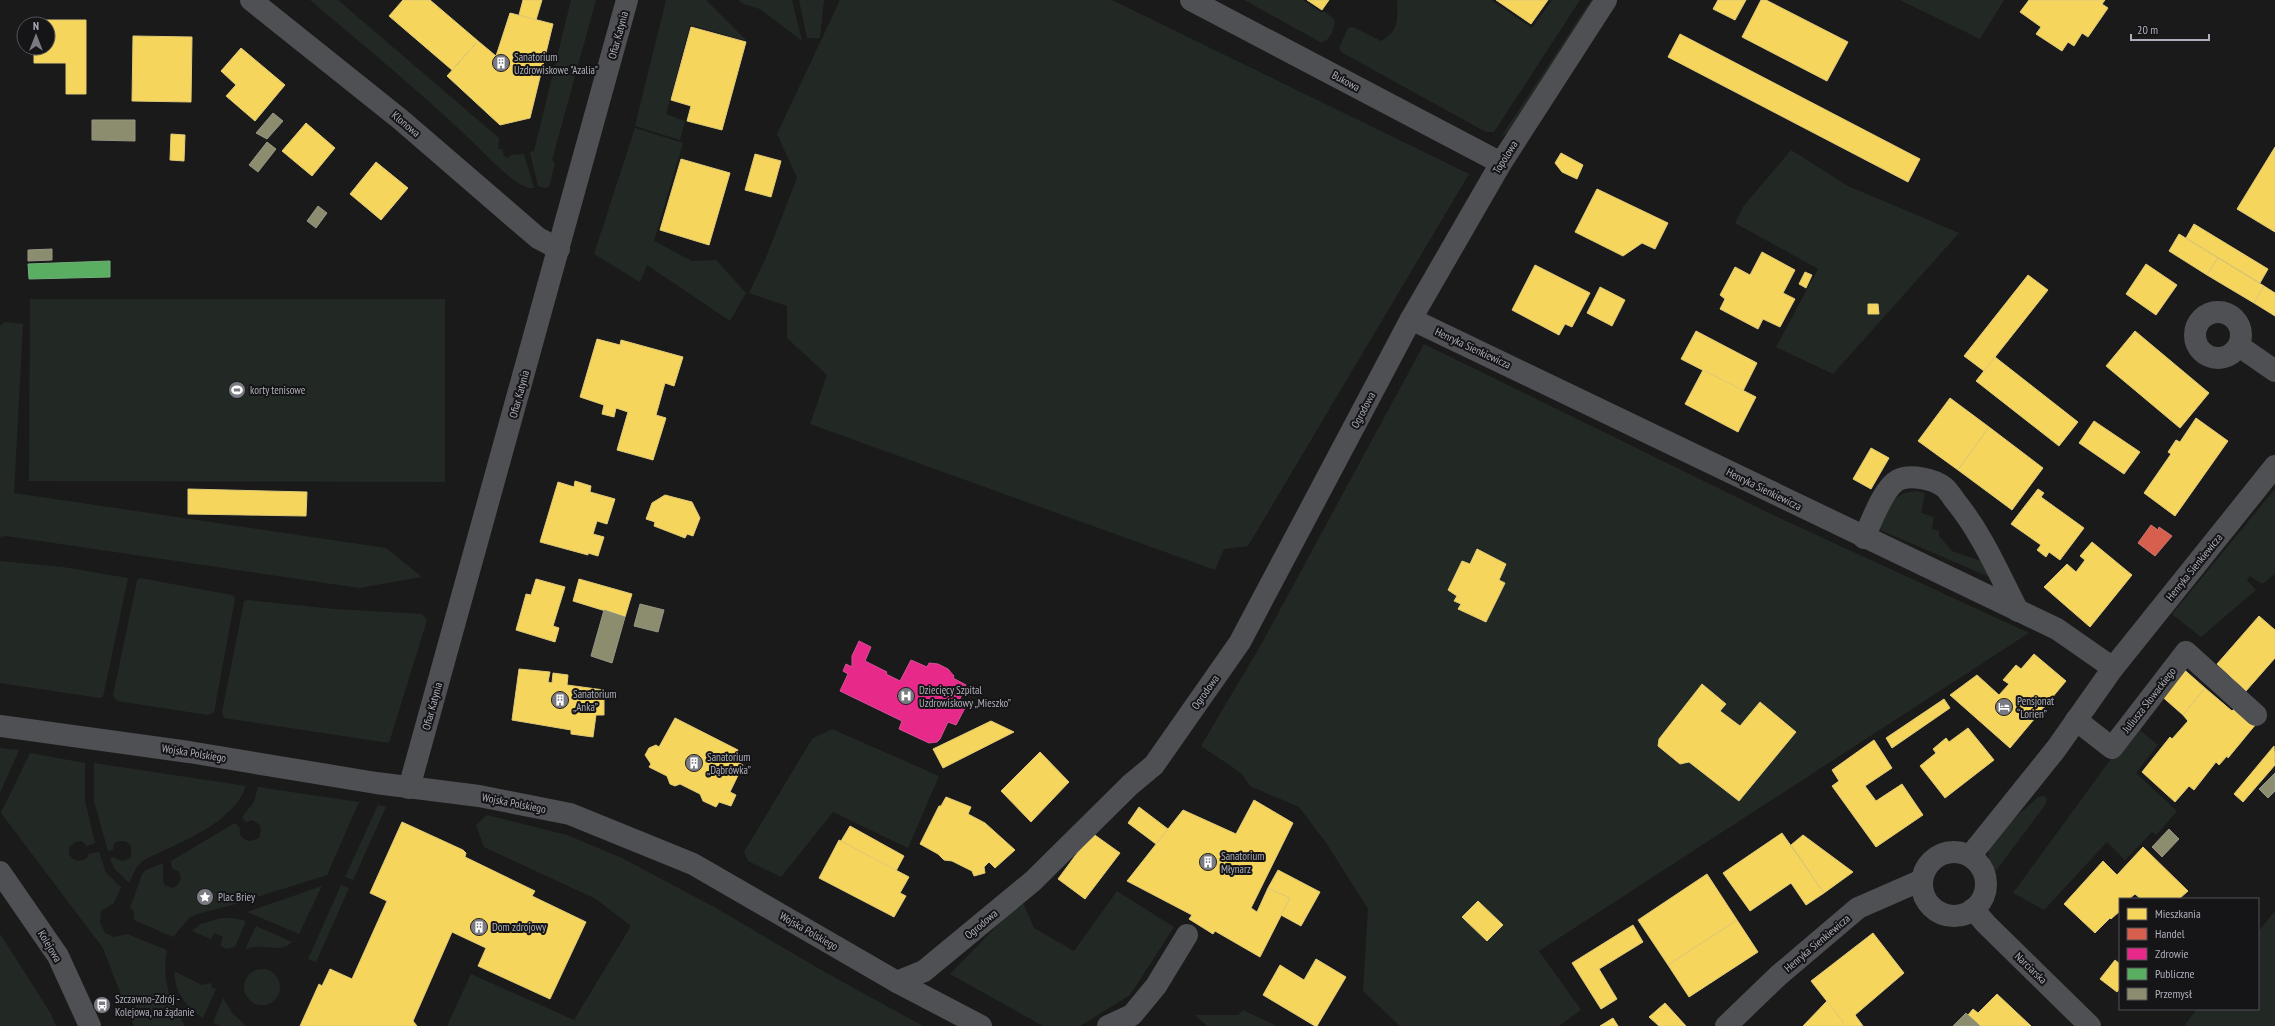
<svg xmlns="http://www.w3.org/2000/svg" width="2275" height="1026" viewBox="0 0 2275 1026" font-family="'PT Sans Narrow',sans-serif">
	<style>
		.green { fill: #222924 }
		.homes { fill: #f6d55c; stroke: #e0ca78 }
		.shops { fill: #d6604d; stroke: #ca786e }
		.health { fill: #e7298a; stroke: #d65198 }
		.public { fill: #5aae61; stroke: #73ae7c }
		.industry { fill: #8c8c6e; stroke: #969685 }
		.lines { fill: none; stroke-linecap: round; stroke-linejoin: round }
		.minor { stroke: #4f5053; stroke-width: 22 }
		.labels { text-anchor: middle; stroke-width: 4; stroke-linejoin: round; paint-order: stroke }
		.street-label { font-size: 11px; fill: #adafba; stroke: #151416 }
		.poi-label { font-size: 11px; fill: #adafba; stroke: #151416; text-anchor: start }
	</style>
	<rect width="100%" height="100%" fill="#1a1a1a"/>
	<g class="green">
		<path d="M 310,0 L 338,0 L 499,138 L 498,149 L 502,149 L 504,156 L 509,158 L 511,155 L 524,154 L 534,188 C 521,190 497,166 488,157 C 432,101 370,51 310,0 Z"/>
		<polygon points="571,0 596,0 552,160 555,163 549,187 545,188 538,186 530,152 534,151"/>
		<polygon points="666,0 706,0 747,41 690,25 666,114 685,121 680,140 635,126"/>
		<polygon points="739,0 792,0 802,41 760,9 741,3"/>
		<polygon points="799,0 824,0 820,38 807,38"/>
		<polygon points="840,0 1112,0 1469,174 1248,546 1224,549 1215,570 810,424 827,375 787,338 787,306 749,293 767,255 797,178 777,134"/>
		<path d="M 1244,0 L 1303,0 L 1322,13 L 1324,11 L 1335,20 C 1334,28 1330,43 1320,42 Z"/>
		<path d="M 1397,0 L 1491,0 L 1532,28 L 1552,0 L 1580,0 L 1494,132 L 1486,132 L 1341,52 L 1339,48 L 1348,28 L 1353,27 L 1381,41 C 1399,32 1398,18 1397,0 Z"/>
		<polygon points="1591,0 1594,2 1510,131 1501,137"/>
		<polygon points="1900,0 2004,0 1980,39"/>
		<polygon points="635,128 683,143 654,241 692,261 716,260 746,293 730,321 647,265 640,282 594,254"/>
		<polygon points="1791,150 1848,186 1959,233 1833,374 1776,347 1818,269 1735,223 1743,207"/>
		<polygon points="30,299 445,299 445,482 29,481"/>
		<polygon points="5,322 23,324 14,493 386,548 422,577 359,588 6,536 0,537 0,326"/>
		<polygon points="1424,344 1771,514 2029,633 1539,951 1581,1010 1559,1026 1400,1026 1363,991 1368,909 1327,844 1299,807 1250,786 1241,773 1201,746 1262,643"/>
		<polygon points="2275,489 2275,574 2262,584 2250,576 2247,580 2256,590 2201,637 2172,614"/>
		<path d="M 1917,491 L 1925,493 L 1921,513 L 1934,517 L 1932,529 L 1939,531 L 1939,536 L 1952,551 L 1981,561 L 1994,579 L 1880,530 C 1889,508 1891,493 1917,491 Z"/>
		<polygon points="0,561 63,567 128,578 103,697 100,698 0,683"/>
		<polygon points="140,578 232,595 235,599 214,712 208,715 117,701 113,695 137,581"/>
		<polygon points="248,600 334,609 422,614 427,620 389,743 224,718 222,712 244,601"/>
		<polygon points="2135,726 2158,745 2136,773 2177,811 2156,835 2152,832 2125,860 2107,842 2044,910 2013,893"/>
		<polygon points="832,729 939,776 908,848 833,812 781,877 748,861 744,852 812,739"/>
		<polygon points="0,748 19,750 0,793"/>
		<path d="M 30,753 L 85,763 L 85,801 L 95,843 L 87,846 L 82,841 L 75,842 L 69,847 L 69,854 C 73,862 81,862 87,858 L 89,854 L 99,852 L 106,873 L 121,887 L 114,903 L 101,911 L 100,922 L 105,933 L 114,937 L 127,934 L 167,950 C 162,982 169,998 185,1026 L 134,1026 L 130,1015 L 133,1013 L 136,1006 L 131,999 L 123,1000 L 103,948 L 1,813 Z"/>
		<path d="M 94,763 L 246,786 C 233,824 178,843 144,860 L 137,866 L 129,883 L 114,868 L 110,858 L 114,857 C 119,862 125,862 131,857 L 131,846 C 127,841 119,839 114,844 L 113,850 L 108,851 L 94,801 Z"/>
		<path d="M 258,787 L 359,802 L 327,875 L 229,906 L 197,914 L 189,918 L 173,937 L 134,920 L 134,911 L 130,908 L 142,874 L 146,870 L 163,863 L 163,882 L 166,886 L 172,888 L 178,885 L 181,878 L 179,872 L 172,868 L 171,861 L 235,823 L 240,828 C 238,835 243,840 250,841 L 259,838 L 261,830 L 260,825 L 252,820 L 246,822 L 242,817 L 254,802 Z"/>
		<path d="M 2044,796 L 2047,799 L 2045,805 L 1995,872 L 1992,871 C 1987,858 1987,850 1994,837 L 2038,797 Z"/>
		<polygon points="378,805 386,807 353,880 345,877"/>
		<polygon points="487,815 567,835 622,858 714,907 823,971 923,1026 447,1026 471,974 574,1020 631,926 596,899 484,847 476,825"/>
		<polygon points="341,885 349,888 316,962 308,959"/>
		<polygon points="322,886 299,934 247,912"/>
		<polygon points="1117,891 1174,927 1130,995 1080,1026 1043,1026 950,974 1022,900 1034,928 1074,951"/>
		<polygon points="2275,911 2275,1026 2184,1026 2197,1009 2258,1009 2258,932"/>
		<polygon points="221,918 233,918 246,921 235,947 226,949 220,945 223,937 214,933 211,939 192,931 201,924"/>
		<path d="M 256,926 L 292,942 C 278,955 261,941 245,950 Z"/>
		<polygon points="0,934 51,1014 56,1026 0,1026"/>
		<circle cx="262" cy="987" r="18"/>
		<path d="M 174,971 L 202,985 L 211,983 L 212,988 L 216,989 L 203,1018 C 186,1006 175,993 174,971 Z"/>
		<polygon points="223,998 232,1013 246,1026 221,1026 213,1023"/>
		<polygon points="1243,1010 1277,1026 1207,1026 1195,1015 1238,1015"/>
	</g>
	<g class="homes">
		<polygon points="403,0 430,0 478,41 452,70 389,16"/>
		<polygon points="523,0 542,0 536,20 519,15"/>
		<polygon points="1307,0 1329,0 1322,10"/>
		<polygon points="1496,0 1548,0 1531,24"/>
		<polygon points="1718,0 1746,0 1735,20 1713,9"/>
		<polygon points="1761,0 1766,0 1848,42 1827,81 1742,37"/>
		<polygon points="2029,0 2105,0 2102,4 2108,8 2088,37 2082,33 2074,46 2068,42 2062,51 2036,34 2041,27 2020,12"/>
		<polygon points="510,13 553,24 530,118 500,125 447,76 478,41 496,56"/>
		<polygon points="34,20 86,20 86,94 66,94 66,63 34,63 34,48 48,48 48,24 34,24"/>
		<polygon points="691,27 746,42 722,130 687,121 691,106 671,100"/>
		<polygon points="1680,34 1920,159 1908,182 1668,57"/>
		<polygon points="133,36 192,37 191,102 132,101"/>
		<polygon points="241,48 285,85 255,121 226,96 236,85 221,71"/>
		<polygon points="306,123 335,148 312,176 282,151"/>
		<polygon points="171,134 185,135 184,161 170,160"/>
		<polygon points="2275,147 2275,232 2237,209"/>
		<polygon points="1561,153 1583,165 1577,179 1562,172 1555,163"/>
		<polygon points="755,154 781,161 771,197 745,190"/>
		<polygon points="681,159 730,173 709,245 660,230"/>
		<polygon points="376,162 408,188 381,220 350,194"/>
		<polygon points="1597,189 1668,223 1655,249 1642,243 1623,256 1575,232"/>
		<polygon points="2194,224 2268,269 2260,283 2186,238"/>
		<polygon points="2179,234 2218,258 2207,275 2169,251"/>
		<polygon points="1762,252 1795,270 1783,293 1795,299 1780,327 1763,319 1758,329 1720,309 1725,299 1720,295 1735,267 1750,275"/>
		<polygon points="2218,258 2264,286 2254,303 2207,275"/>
		<polygon points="2146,264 2177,285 2156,315 2126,294"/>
		<polygon points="1535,265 1590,293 1572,327 1565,324 1559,335 1512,310"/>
		<polygon points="1805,272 1812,275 1806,288 1799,284"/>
		<polygon points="2028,275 2048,290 1984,371 1964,356"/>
		<polygon points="2264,286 2275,293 2275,316 2254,303"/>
		<polygon points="1600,287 1625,300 1612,326 1587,313"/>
		<polygon points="1868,304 1878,304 1879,314 1868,314"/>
		<polygon points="1696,331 1757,363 1743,391 1681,359"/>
		<polygon points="2135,331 2209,393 2180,428 2106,366"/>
		<polygon points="597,339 620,345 621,340 683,357 674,386 665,383 656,415 666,418 653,460 617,450 628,412 616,408 614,417 602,414 604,405 580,397"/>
		<polygon points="1995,357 2078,422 2059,446 1976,381"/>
		<polygon points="1703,370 1756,397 1738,432 1685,404"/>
		<polygon points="1950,398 1989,427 1958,470 1918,441"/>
		<polygon points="2196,418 2228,441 2175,516 2144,493 2171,454 2168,452 2176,440 2180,442"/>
		<polygon points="2094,421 2140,452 2124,474 2079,443"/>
		<polygon points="1989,427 2043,468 2012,510 1958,470"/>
		<polygon points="1871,448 1889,458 1871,489 1853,479"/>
		<polygon points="575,481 591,486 590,492 615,499 607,524 597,521 593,534 604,537 598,556 588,553 588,555 540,542 558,482 574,487"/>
		<polygon points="188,489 307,492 306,516 188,514"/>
		<polygon points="2038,489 2044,493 2041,497 2084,528 2060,560 2049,552 2046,557 2037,550 2041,545 2011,524"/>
		<polygon points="665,495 692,502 700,518 693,536 687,534 685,538 654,526 655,522 646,519 652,503"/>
		<polygon points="2092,542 2132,575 2090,627 2044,587 2067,564 2076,572 2085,560 2080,556"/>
		<polygon points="1477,549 1506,564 1499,580 1505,583 1486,622 1458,609 1461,604 1454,601 1457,596 1448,590 1462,561 1470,564"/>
		<polygon points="536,579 565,587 553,626 559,628 555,642 516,630 526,594 531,595"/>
		<polygon points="579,579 632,594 625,617 573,601"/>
		<polygon points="2259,616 2275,630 2275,658 2246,691 2217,664"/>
		<polygon points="2034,654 2066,681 2010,748 1950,695 1977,675 1999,695 2009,684 2003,680 2016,665 2021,669"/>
		<polygon points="2180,666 2205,688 2183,715 2158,693"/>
		<polygon points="519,669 550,672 548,682 552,683 553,673 568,675 567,685 604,690 604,715 596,715 593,737 571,734 571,730 512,720"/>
		<polygon points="1702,684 1726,704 1720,711 1740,726 1760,702 1796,732 1739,801 1689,762 1680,764 1658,746 1659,739"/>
		<polygon points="2205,688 2232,711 2236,707 2256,724 2228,758 2227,756 2219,765 2216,762 2194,790 2189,786 2175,802 2142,772 2170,737 2172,739 2188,721 2183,715"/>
		<polygon points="1944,699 1950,708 1892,748 1886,738"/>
		<polygon points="675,718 738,750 733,760 743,765 730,792 736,795 731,806 719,802 716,807 703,801 700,794 680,784 675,786 670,784 667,776 649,767 651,764 645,755 649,748 656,745 659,747"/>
		<polygon points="991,721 1014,732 943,768 933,749"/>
		<polygon points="1968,728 1994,760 1945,798 1920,766 1936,753 1933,749 1946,738 1949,742"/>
		<polygon points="1874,740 1892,768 1865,786 1876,801 1902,784 1923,815 1876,847 1832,786 1839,781 1832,770"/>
		<polygon points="2274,746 2275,765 2243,802 2234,794"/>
		<polygon points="1040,752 1069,782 1031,822 1001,791"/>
		<polygon points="946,797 971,807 968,814 985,823 1015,850 995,868 989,862 984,867 985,873 974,876 972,871 952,861 944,860 938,854 920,844 939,806 941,806"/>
		<polygon points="1254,800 1293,823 1251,908 1257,912 1268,888 1290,898 1260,957 1215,931 1213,934 1189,919 1192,915 1127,881 1183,810 1236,834"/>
		<polygon points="1139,807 1168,829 1156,844 1128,823"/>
		<polygon points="402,822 463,850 466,853 465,857 535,891 532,896 586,922 550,999 478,966 486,948 452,932 413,1021 417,1026 300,1026 319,984 322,986 330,969 352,979 387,901 370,893"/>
		<polygon points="850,826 904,856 896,871 841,841"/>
		<polygon points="1092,833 1120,853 1085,899 1058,879"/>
		<polygon points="1782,833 1824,893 1806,905 1791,883 1750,911 1723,873"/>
		<polygon points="1803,835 1853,872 1824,893 1791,845"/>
		<polygon points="839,840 909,877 900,893 906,896 894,917 819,878"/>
		<polygon points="2143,847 2188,891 2179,899 2141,899 2135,894 2129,899 2120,899 2120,911 2111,919 2110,918 2095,933 2064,904 2103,861 2117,875"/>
		<polygon points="1278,870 1320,892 1301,926 1281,915 1290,898 1268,888"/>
		<polygon points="1707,874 1737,920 1668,965 1638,920"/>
		<polygon points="1478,901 1503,925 1487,941 1462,917"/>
		<polygon points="1737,920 1758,952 1689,997 1668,965"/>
		<polygon points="1633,925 1643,942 1599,969 1617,999 1601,1009 1572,963"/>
		<polygon points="1873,933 1904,973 1855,1015 1863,1026 1841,1026 1844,1023 1811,981"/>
		<polygon points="1316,959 1346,977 1317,1026 1315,1026 1263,995 1280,965 1304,980"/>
		<polygon points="2115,960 2120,964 2120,988 2117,992 2100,979"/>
		<polygon points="1997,994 2031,1026 1980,1026 1968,1015 1973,1009 1978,1013"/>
		<polygon points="1827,1001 1844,1023 1841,1026 1803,1026"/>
		<polygon points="1665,1003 1686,1026 1659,1026 1649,1017"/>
		<polygon points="1613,1018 1618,1026 1600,1026"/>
	</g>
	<polygon class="shops" points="2151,525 2158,530 2159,527 2172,536 2155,556 2138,543"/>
	<polygon class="health" points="859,641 871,647 865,661 887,672 886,674 900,681 911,660 927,667 929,663 938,664 948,669 954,676 953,678 966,685 959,701 964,704 965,708 956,725 948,722 940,739 937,742 929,743 899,729 902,721 840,691 848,674 843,671 846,664 852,667 852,656"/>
	<polygon class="public" points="110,261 110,277 29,279 28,264"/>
	<g class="industry">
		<polygon points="273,113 283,121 267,139 256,133"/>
		<polygon points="92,120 135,120 135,141 92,140"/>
		<polygon points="267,142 276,149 258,172 249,165"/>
		<polygon points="318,206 327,213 316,228 307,221"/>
		<polygon points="52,249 52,260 28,261 28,250"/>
		<polygon points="640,604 664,610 658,632 634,626"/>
		<polygon points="604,610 625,617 612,663 591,656"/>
		<polygon points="2275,773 2275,791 2268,798 2259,789"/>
		<polygon points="2169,829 2179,839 2162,857 2152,847"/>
		<polygon points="1966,1013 1968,1015 1980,1026 1953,1026"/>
	</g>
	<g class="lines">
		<g class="minor">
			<polyline points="251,0 400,119 538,238 559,249"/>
			<polyline points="1191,0 1501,163"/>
			<circle cx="2218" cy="335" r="23"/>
			<polyline points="1411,319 2057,629 2113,668"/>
			<polyline points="2239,346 2275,371"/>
			<path d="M 1864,538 C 1871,523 1883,488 1898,480 C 1910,474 1934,479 1944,487 C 1949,491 1952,497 1956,502 C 1982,534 1999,574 2018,611"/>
			<polyline points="2076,720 2112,748 2186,652 2256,715"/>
			<polyline points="0,726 189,752 376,783 479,796 570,814 693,864 897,982 981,1026"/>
			<polyline points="409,788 627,0"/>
			<circle cx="1954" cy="884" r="32"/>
			<polyline points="1970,856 2056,749 2113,668 2275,466"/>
			<polyline points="0,872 58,956 90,1026"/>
			<polyline points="1973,909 1986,924 2090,1026"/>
			<polyline points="897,982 924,971 1033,881 1130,785 1154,765 1240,642 1411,319 1501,163 1606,0"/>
			<polyline points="1108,1026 1132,1015 1156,986 1187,935"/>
			<polyline points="1726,1026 1779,975 1858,908 1922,880"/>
		</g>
	</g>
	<defs>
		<g id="building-disc" transform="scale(0.9)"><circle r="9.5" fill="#7a7b82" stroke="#151416"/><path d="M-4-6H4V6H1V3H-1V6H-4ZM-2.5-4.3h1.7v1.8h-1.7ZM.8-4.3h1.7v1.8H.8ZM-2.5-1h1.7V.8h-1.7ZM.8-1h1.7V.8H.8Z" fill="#fff"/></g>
		<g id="stadium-disc" transform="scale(0.9)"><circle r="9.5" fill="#7a7b82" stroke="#151416"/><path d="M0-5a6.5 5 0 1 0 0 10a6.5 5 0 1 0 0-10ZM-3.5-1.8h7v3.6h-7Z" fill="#fff"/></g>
		<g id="hospital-disc" transform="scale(0.9)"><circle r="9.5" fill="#7a7b82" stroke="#151416"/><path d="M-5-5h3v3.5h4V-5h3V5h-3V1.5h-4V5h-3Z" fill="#fff"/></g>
		<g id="hotel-disc" transform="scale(0.9)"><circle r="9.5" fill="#7a7b82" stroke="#151416"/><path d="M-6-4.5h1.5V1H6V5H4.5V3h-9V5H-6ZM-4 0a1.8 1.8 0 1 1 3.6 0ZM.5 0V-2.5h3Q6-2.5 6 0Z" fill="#fff"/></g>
		<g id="sight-disc" transform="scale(0.9)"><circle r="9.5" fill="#7a7b82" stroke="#151416"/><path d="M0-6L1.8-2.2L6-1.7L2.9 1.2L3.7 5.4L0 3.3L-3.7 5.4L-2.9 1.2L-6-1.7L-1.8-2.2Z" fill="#fff"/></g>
		<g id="bus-disc" transform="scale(0.9)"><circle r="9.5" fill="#7a7b82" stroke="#151416"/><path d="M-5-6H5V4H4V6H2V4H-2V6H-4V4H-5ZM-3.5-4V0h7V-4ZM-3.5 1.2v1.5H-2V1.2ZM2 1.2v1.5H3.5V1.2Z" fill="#fff"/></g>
	</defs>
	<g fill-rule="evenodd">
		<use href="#building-disc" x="501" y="63"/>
		<use href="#stadium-disc" x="237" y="390"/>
		<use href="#hospital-disc" x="906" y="696"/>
		<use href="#building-disc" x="560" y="700"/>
		<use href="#hotel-disc" x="2004" y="707"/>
		<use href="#building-disc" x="694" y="763"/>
		<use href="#building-disc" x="1208" y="862"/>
		<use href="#sight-disc" x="205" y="897"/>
		<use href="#building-disc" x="479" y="927"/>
		<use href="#bus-disc" x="102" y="1005"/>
	</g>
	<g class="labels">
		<g class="street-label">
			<text transform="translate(618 35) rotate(-75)" y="4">Ofiar Katynia</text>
			<text transform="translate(1346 81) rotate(28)" y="4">Bukowa</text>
			<text transform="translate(406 124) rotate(40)" y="4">Klonowa</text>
			<text transform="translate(1505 157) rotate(-58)" y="4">Topolowa</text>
			<text transform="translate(1473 348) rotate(25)" y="4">Henryka Sienkiewicza</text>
			<text transform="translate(519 394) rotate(-75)" y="4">Ofiar Katynia</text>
			<text transform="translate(1363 410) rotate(-62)" y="4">Ogrodowa</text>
			<text transform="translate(1764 489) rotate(26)" y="4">Henryka Sienkiewicza</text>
			<text transform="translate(2194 567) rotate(-51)" y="4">Henryka Sienkiewicza</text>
			<text transform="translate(1205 692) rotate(-55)" y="4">Ogrodowa</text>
			<text transform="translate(2149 700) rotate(-52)" y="4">Juliusza Słowackiego</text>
			<text transform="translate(432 706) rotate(-75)" y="4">Ofiar Katynia</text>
			<text transform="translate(194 753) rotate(9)" y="4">Wojska Polskiego</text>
			<text transform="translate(514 803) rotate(11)" y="4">Wojska Polskiego</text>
			<text transform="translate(981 924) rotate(-40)" y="4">Ogrodowa</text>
			<text transform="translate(809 931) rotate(30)" y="4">Wojska Polskiego</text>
			<text transform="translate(1817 943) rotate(-40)" y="4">Henryka Sienkiewicza</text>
			<text transform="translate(50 946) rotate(59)" y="4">Kolejowa</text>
			<text transform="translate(2031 968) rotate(44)" y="4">Narciarska</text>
		</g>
		<g class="poi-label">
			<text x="514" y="61">Sanatorium<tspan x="514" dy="13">Uzdrowiskowe "Azalia"</tspan></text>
			<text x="250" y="394">korty tenisowe</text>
			<text x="919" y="694">Dziecięcy Szpital<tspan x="919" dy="13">Uzdrowiskowy „Mieszko”</tspan></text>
			<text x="573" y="698">Sanatorium<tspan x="573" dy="13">„Anka”</tspan></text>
			<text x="2017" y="705">Pensjonat<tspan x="2017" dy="13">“Lorien”</tspan></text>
			<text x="707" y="761">Sanatorium<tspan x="707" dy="13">„Dąbrówka”</tspan></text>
			<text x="1221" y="860">Sanatorium<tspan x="1221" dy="13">Młynarz</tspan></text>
			<text x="218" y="901">Plac Briey</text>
			<text x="492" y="931">Dom zdrojowy</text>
			<text x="115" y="1003">Szczawno-Zdrój -<tspan x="115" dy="13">Kolejowa, na żądanie</tspan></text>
		</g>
	</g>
	<rect x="2119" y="898" width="140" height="112" fill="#151416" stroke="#525258"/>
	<rect x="2127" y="908" width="20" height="12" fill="#f6d55c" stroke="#525258"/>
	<text x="2155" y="918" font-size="12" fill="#adafba">Mieszkania</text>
	<rect x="2127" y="928" width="20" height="12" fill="#d6604d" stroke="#525258"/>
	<text x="2155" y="938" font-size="12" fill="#adafba">Handel</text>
	<rect x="2127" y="948" width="20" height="12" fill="#e7298a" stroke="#525258"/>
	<text x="2155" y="958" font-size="12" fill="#adafba">Zdrowie</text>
	<rect x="2127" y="968" width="20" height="12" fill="#5aae61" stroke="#525258"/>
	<text x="2155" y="978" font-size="12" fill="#adafba">Publiczne</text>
	<rect x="2127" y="988" width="20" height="12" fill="#8c8c6e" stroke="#525258"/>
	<text x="2155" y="998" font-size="12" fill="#adafba">Przemysł</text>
	<g transform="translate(36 36)"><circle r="19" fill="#151416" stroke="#525258"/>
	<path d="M0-3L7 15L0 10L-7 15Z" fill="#7a7b82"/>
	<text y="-6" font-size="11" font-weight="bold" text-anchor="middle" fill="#adafba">N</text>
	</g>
	<path d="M2131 34v6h78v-6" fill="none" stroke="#adafba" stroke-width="2"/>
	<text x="2137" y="34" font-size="12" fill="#adafba" stroke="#151416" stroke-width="3" paint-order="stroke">20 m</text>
</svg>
